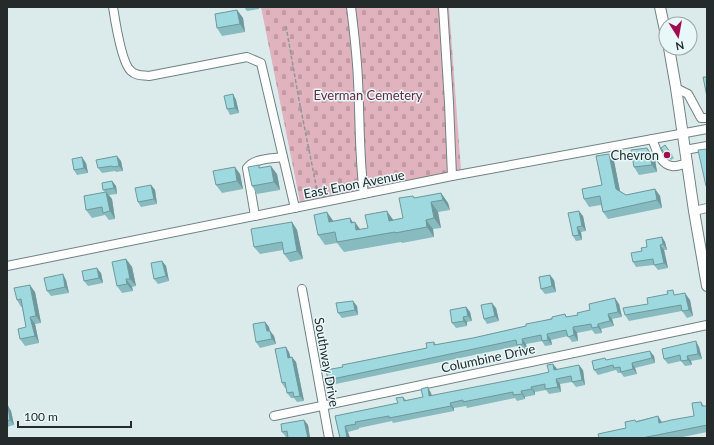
<svg xmlns="http://www.w3.org/2000/svg" width="714" height="445" viewBox="0 0 714 445" font-family="Lato,sans-serif">
	<style>
		.cemetery { fill: url(#cemetery-stones) }
		.lines { fill: none; stroke-linecap: round; stroke-linejoin: round }
		.minor-casing { stroke: #728182; stroke-width: 10 }
		.major-casing { stroke: #728182; stroke-width: 12 }
		.path { stroke: #8e9a9a; stroke-width: 1.5; stroke-dasharray: 4 2; stroke-linecap: butt }
		.minor { stroke: #fff; stroke-width: 8 }
		.major { stroke: #fff; stroke-width: 10 }
		.wall { fill: #87bbbf }
		.shaded-wall { fill: #6e989b }
		.building { fill: #9dd9de; stroke: #6e989b }
		.poi-dot { fill: #a10c51; stroke: #e8f8f9; stroke-width: 1.5 }
		.labels { text-anchor: middle; stroke-width: 3; stroke-linejoin: round; paint-order: stroke }
		.park-label { font-size: 13px; fill: #682a3e; stroke: #e8f8f9 }
		.poi-label { font-size: 13px; fill: #252b2b; stroke: #e8f8f9; text-anchor: end }
		.street-label { font-size: 13px; fill: #252b2b; stroke: #e8f8f9 }
	</style>
	<defs>
		<pattern id="cemetery-stones" width="16" height="16" patternUnits="userSpaceOnUse"><rect width="16" height="16" fill="#e1b3be"/><path d="M2 7V4a2 2 0 0 1 4 0v3zM10 15v-3a2 2 0 0 1 4 0v3z" fill="#c19aa3"/></pattern>
	</defs>
	<rect width="100%" height="100%" fill="#dbebec"/>
	<polygon class="cemetery" points="261,7 449,7 461,170 300,202"/>
	<g class="lines">
		<g class="minor-casing">
			<g id="minor">
				<path d="M 113,7 C 115,20 122,64 131,71 C 136,76 142,75 149,76 L 247,57 L 261,63 L 295,208"/>
				<path d="M 351,7 C 354,31 357,56 358,81 C 360,119 359,157 364,194"/>
				<polyline points="443,7 449,103 452,176"/>
				<polyline points="676,88 688,94 701,118 707,118"/>
				<path d="M 652,139 C 656,148 660,165 672,166 C 677,167 683,164 688,163"/>
				<polyline points="685,150 707,146"/>
				<polyline points="694,211 707,208"/>
				<path d="M 255,216 L 247,168 C 254,158 272,159 283,157"/>
				<polyline points="7,266 452,176 707,129"/>
				<polyline points="302,289 329,438"/>
				<polyline points="274,416 707,325"/>
			</g>
		</g>
		<g class="major-casing">
			<g id="major">
				<polyline points="660,7 666,35"/>
				<polyline points="669,48 676,88 694,211 707,286"/>
			</g>
		</g>
		<polyline class="path" points="286,26 299,100 318,195"/>
		<use href="#minor" class="minor"/>
		<use href="#major" class="major"/>
	</g>
	<g class="wall">
		<polygon points="244,7 259,7 259,9 247,11"/>
		<polygon points="237,10 243,18 245,32 222,36 217,28"/>
		<polygon points="233,94 236,100 239,113 230,115 227,109"/>
		<polygon points="665,145 674,158 671,160 666,156 661,148"/>
		<polygon points="647,148 655,159 657,172 639,175 634,167"/>
		<polygon points="609,154 614,161 620,191 626,195 655,189 660,196 662,208 608,219 603,212 601,205 589,207 584,199 602,185"/>
		<polygon points="121,161 123,171 116,172 115,171 102,173 98,168"/>
		<polygon points="86,163 88,173 77,175 74,170"/>
		<polygon points="261,168 277,174 280,190 257,194 252,186"/>
		<polygon points="240,174 243,189 222,193 216,185"/>
		<polygon points="112,181 116,186 117,194 109,195 112,199 115,219 109,220 105,215 92,218 86,210 105,192 103,190"/>
		<polygon points="151,185 155,190 157,204 141,207 138,202"/>
		<polygon points="441,193 448,203 450,210 438,212 441,228 433,229 434,237 402,243 401,242 344,252 337,243 325,245 318,235 334,221 350,218 353,223 360,230 368,228 393,220 403,218 413,196 415,198"/>
		<polygon points="583,216 586,231 581,232 582,240 576,241 573,236"/>
		<polygon points="292,222 297,230 303,259 290,262 284,254 283,250 260,254 254,247"/>
		<polygon points="662,237 665,242 667,250 664,250 668,268 658,270 654,265 636,267 633,262 647,247"/>
		<polygon points="126,259 132,267 136,286 132,287 133,291 122,293 117,286"/>
		<polygon points="162,261 166,266 169,281 158,284 154,279"/>
		<polygon points="101,273 103,283 88,286 84,281"/>
		<polygon points="66,280 69,293 51,296 47,291"/>
		<polygon points="554,280 556,292 545,294 541,289"/>
		<polygon points="35,292 41,323 35,324 39,343 25,346 20,339 26,327 22,307 21,307 17,300"/>
		<polygon points="676,295 690,300 693,316 687,318 682,311 629,321 625,315 648,304"/>
		<polygon points="619,304 622,317 612,319 614,326 601,329 602,333 595,334 592,330 577,333 578,341 572,342 568,336 551,340 552,345 545,346 542,341 526,344 527,350 521,351 517,346 331,385 328,380 343,367 427,348 434,342 436,345 473,338 526,326 565,314 567,317 578,315 590,310"/>
		<polygon points="357,306 358,315 342,318 338,313"/>
		<polygon points="466,307 470,312 472,321 467,322 467,326 456,328 452,323"/>
		<polygon points="496,308 499,321 487,324 484,319"/>
		<polygon points="265,322 269,327 270,331 274,336 276,344 260,348 256,342"/>
		<polygon points="699,347 702,359 691,361 692,365 685,366 681,361 668,364 664,359"/>
		<polygon points="289,352 290,357 296,362 304,401 297,402 294,398 291,398 287,393 286,388 285,388 282,383"/>
		<polygon points="654,356 655,363 635,368 637,374 624,377 621,373 618,373 616,370 598,375 594,370 605,358 606,360"/>
		<polygon points="553,364 557,369 583,370 585,385 576,387 572,382 560,384 561,392 549,394 546,390 535,392 535,395 525,397 525,399 517,401 515,398 467,408 466,406 454,408 454,411 393,423 392,421 359,428 359,429 348,432 350,438 340,438 335,416 398,403 403,397 406,400 423,397 431,393 432,396 536,375 549,372"/>
		<polygon points="701,402 704,406 707,406 707,432 678,438 599,438 626,428 636,421 658,416 662,422 694,416"/>
		<polygon points="7,406 8,406 11,411 14,425 7,427"/>
		<polygon points="304,420 308,425 310,438 288,438 288,437 286,437 282,432"/>
	</g>
	<g class="shaded-wall">
		<polygon points="237,10 243,18 245,32 240,24"/>
		<polygon points="233,94 236,100 239,113 235,108"/>
		<polygon points="647,148 655,159 657,172 652,165"/>
		<polygon points="609,154 614,161 621,196 616,189"/>
		<polygon points="117,156 121,161 123,171 119,166"/>
		<polygon points="82,157 86,163 88,173 84,168"/>
		<polygon points="271,166 277,174 280,190 274,182"/>
		<polygon points="235,167 240,174 243,189 237,181"/>
		<polygon points="112,181 116,186 117,194 114,188"/>
		<polygon points="151,185 155,190 157,204 154,199"/>
		<polygon points="655,189 660,196 662,208 657,200"/>
		<polygon points="106,192 112,199 115,219 110,211"/>
		<polygon points="441,193 448,203 450,210 443,200"/>
		<polygon points="431,202 438,212 441,228 434,218"/>
		<polygon points="387,211 394,221 389,221"/>
		<polygon points="579,211 583,216 586,231 582,226"/>
		<polygon points="327,212 334,222 329,222"/>
		<polygon points="350,218 356,227 355,222 362,232 363,238 351,223"/>
		<polygon points="426,220 433,229 434,237 427,227"/>
		<polygon points="292,222 297,230 303,259 297,251"/>
		<polygon points="577,227 581,232 582,240 579,235"/>
		<polygon points="662,237 665,242 667,250 663,244"/>
		<polygon points="660,245 664,250 668,268 664,263"/>
		<polygon points="126,259 132,267 136,286 130,279"/>
		<polygon points="162,261 166,266 169,281 166,276"/>
		<polygon points="97,268 101,273 103,283 99,278"/>
		<polygon points="63,274 66,280 69,293 65,287"/>
		<polygon points="550,275 554,280 556,292 552,286"/>
		<polygon points="126,279 132,287 133,291 127,284"/>
		<polygon points="30,285 35,292 41,323 36,316"/>
		<polygon points="685,293 690,300 693,316 689,310"/>
		<polygon points="615,298 619,304 622,317 618,312"/>
		<polygon points="353,301 357,306 358,315 355,310"/>
		<polygon points="492,303 496,308 499,321 495,316"/>
		<polygon points="466,307 470,312 472,321 468,316"/>
		<polygon points="608,314 612,319 614,326 610,321"/>
		<polygon points="30,317 35,324 39,343 35,336"/>
		<polygon points="463,317 467,322 467,326 464,321"/>
		<polygon points="265,322 269,327 271,337 267,331"/>
		<polygon points="598,324 601,329 602,333 598,327"/>
		<polygon points="573,327 577,333 578,341 574,335"/>
		<polygon points="270,331 274,336 276,344 272,339"/>
		<polygon points="547,334 551,340 552,345 548,340"/>
		<polygon points="522,339 526,344 527,350 523,344"/>
		<polygon points="696,341 699,347 702,359 698,354"/>
		<polygon points="286,347 289,352 292,363 288,358"/>
		<polygon points="650,351 654,356 655,363 652,358"/>
		<polygon points="687,356 691,361 692,365 688,360"/>
		<polygon points="292,357 296,362 304,401 300,396"/>
		<polygon points="632,363 635,368 637,374 633,369"/>
		<polygon points="553,364 557,369 558,375 554,370"/>
		<polygon points="579,365 583,370 585,385 582,380"/>
		<polygon points="556,379 560,384 561,392 558,387"/>
		<polygon points="428,387 431,393 433,402 429,396"/>
		<polygon points="531,387 535,392 535,395"/>
		<polygon points="521,391 525,397 525,399 522,394"/>
		<polygon points="450,403 454,408 454,411 451,406"/>
		<polygon points="8,406 11,411 14,425 10,420"/>
		<polygon points="658,416 662,423 659,423"/>
		<polygon points="304,420 308,425 310,438 308,438"/>
		<polygon points="345,426 348,432 350,438 347,438"/>
	</g>
	<g class="building">
		<polygon points="237,10 240,24 217,28 215,14"/>
		<polygon points="703,77 707,77 707,97"/>
		<polygon points="233,94 235,108 227,109 224,96"/>
		<polygon points="665,145 672,155 669,157 664,153 661,148"/>
		<polygon points="647,148 649,152 652,165 634,167 631,150"/>
		<polygon points="707,149 707,186 706,186 698,150"/>
		<polygon points="609,154 616,189 626,195 655,189 657,200 603,212 600,196 584,199 582,189 602,185 596,156"/>
		<polygon points="117,156 119,166 113,167 112,166 98,168 96,160"/>
		<polygon points="82,157 84,168 74,170 72,159"/>
		<polygon points="259,165 259,168 271,166 274,182 252,186 248,167"/>
		<polygon points="235,167 237,181 216,185 213,171"/>
		<polygon points="112,181 114,188 103,190 102,183"/>
		<polygon points="151,185 154,199 138,202 135,188"/>
		<polygon points="106,192 110,211 103,213 102,207 86,210 84,196"/>
		<polygon points="441,193 443,200 431,202 434,218 426,220 427,227 395,233 395,232 337,242 335,232 318,235 314,215 327,212 329,222 350,218 351,223 355,222 356,230 368,228 365,215 387,211 389,221 403,218 399,198 413,196 414,198"/>
		<polygon points="579,211 582,226 577,227 579,235 573,236 568,213"/>
		<polygon points="292,222 297,251 284,254 282,242 254,247 251,229"/>
		<polygon points="662,237 663,244 660,245 664,263 654,265 653,259 633,262 631,253 642,251 641,248 647,247 646,240"/>
		<polygon points="126,259 130,279 126,279 127,284 117,286 112,262"/>
		<polygon points="162,261 166,276 154,279 151,263"/>
		<polygon points="97,268 99,278 84,281 82,271"/>
		<polygon points="63,274 65,287 47,291 44,278"/>
		<polygon points="550,275 552,286 541,289 539,277"/>
		<polygon points="30,285 36,316 30,317 35,336 20,339 18,329 26,327 21,299 17,300 14,288"/>
		<polygon points="673,290 674,295 685,293 689,310 682,311 681,305 625,315 623,308 648,304 647,298 668,294 667,291"/>
		<polygon points="615,298 618,312 608,314 610,321 598,324 598,327 592,328 591,324 573,327 574,335 568,337 566,330 547,334 548,340 542,341 541,335 522,339 523,344 517,345 516,340 328,380 326,370 343,367 342,365 427,348 426,343 434,342 434,345 473,338 526,326 526,324 552,319 552,317 565,314 566,317 578,315 577,313 590,310 589,304"/>
		<polygon points="353,301 355,310 338,313 336,303"/>
		<polygon points="492,303 495,316 484,319 481,305"/>
		<polygon points="466,307 468,316 463,317 464,321 452,323 450,310"/>
		<polygon points="265,322 267,331 270,331 272,339 256,342 253,324"/>
		<polygon points="696,341 698,354 687,356 688,360 681,361 680,355 664,359 662,349"/>
		<polygon points="286,347 288,358 292,357 300,396 294,397 293,392 287,393 285,382 282,383 275,349"/>
		<polygon points="650,351 652,358 632,363 633,369 621,372 620,367 614,368 613,365 594,370 592,361 605,358 606,360"/>
		<polygon points="553,364 554,370 579,365 582,380 572,382 571,376 556,379 558,387 545,389 545,384 531,387 532,389 521,391 522,394 513,395 513,392 463,402 463,400 450,403 451,406 389,418 389,416 355,422 356,424 345,426 347,438 340,438 335,416 398,403 396,398 403,397 404,401 423,397 421,389 428,387 429,396 536,375 549,372 547,365"/>
		<polygon points="701,402 702,406 707,406 707,425 642,438 599,438 598,434 626,428 625,422 635,420 636,422 658,416 659,423 671,420 694,416 692,403"/>
		<polygon points="7,406 8,406 10,420 7,421"/>
		<polygon points="304,420 308,438 288,438 287,431 282,432 281,424"/>
	</g>
	<circle class="poi-dot" cx="667" cy="155" r="4"/>
	<g class="labels">
		<g class="park-label">
			<text x="368" y="100">Everman Cemetery</text>
		</g>
		<g class="poi-label">
			<text x="659" y="160">Chevron</text>
		</g>
		<g class="street-label">
			<text transform="translate(354 184) rotate(-11)" y="5">East Enon Avenue</text>
			<text transform="translate(488 358) rotate(-12)" y="5">Columbine Drive</text>
			<text transform="translate(327 362) rotate(80)" y="5">Southway Drive</text>
		</g>
	</g>
	<rect width="714" height="445" fill="none" stroke="#252b2b" stroke-width="16"/>
	<g transform="translate(678 36) rotate(169)"><circle r="19" fill="#e8f8f9" stroke="#9aa6a7"/>
	<path d="M0-3L7 15L0 10L-7 15Z" fill="#a10c51"/>
	<text y="-6" font-size="11" font-weight="bold" text-anchor="middle" fill="#252b2b">N</text>
	</g>
	<path d="M18 421v6h113v-6" fill="none" stroke="#252b2b" stroke-width="2"/>
	<text x="24" y="421" font-size="12" fill="#252b2b" stroke="#e8f8f9" stroke-width="3" paint-order="stroke">100 m</text>
</svg>
